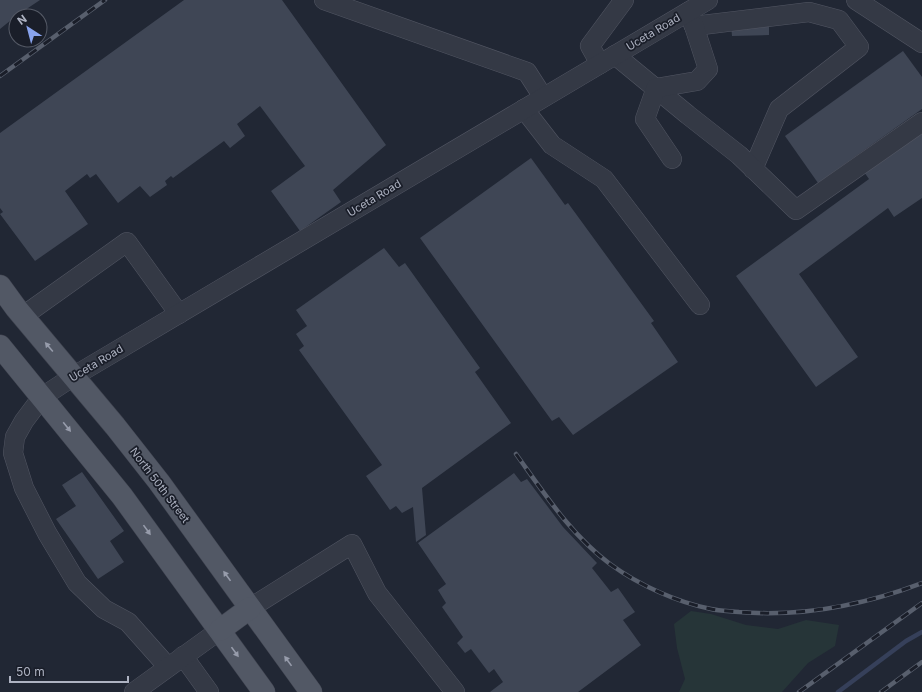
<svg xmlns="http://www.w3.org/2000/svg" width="922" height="692" viewBox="0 0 922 692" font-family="Inter,sans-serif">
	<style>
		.green { fill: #263538 }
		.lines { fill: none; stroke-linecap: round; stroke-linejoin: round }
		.stream { stroke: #36405a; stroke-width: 4.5 }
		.building { fill: #3f4655 }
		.minor-casing { stroke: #525663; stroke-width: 20 }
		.major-casing { stroke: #3e424e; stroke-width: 23 }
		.minor { stroke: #343945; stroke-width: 19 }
		.major { stroke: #525865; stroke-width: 22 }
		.rail-casing { stroke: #585f6d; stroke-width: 4.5 }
		.rail { stroke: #1a1e29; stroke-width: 3; stroke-dasharray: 9; stroke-linecap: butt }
		.oneway { fill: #979cab }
		.labels { text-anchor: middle; stroke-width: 3.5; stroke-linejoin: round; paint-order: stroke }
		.street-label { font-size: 11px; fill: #aeb3c2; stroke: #1a1e29 }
	</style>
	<rect width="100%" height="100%" fill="#212734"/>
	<polygon class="green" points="691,611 711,614 746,625 778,629 806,620 839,625 835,646 808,663 782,692 679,692 685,679 677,648 674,624"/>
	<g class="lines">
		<polyline class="stream" points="838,692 906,641 922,632"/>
	</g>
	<g class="building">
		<polygon points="0,0 40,0 16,16 0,29"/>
		<polygon points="184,0 282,0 386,145 333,190 341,202 300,231 271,191 305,166 260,106 237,124 245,136 230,148 224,141 173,178 171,176 165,181 167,185 150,197 140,186 118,203 96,174 90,178 87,174 65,191 88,224 35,261 0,214 3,212 0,208 0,133"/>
		<polygon points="769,24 769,35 732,36 731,25"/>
		<polygon points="903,51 922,77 922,109 818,183 785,136"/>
		<polygon points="922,130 922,198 894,217 888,208 799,274 858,357 816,387 736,276 869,179 864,172"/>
		<polygon points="531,158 565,205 568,203 654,321 651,323 678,362 573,435 559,417 552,421 420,238"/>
		<polygon points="384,248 399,267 405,263 480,368 475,372 511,423 422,488 426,535 416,542 413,507 402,513 396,506 390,510 366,476 382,465 299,350 304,346 296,334 307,326 296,310"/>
		<polygon points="82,472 124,531 110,541 124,562 98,579 56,519 76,506 62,485"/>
		<polygon points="514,473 521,482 527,479 563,527 597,563 592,568 611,592 618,588 635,612 623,620 641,645 578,692 490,692 503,682 494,669 489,673 471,649 465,653 457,643 463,637 442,607 446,603 438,590 446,584 418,543"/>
	</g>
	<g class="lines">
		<g class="minor-casing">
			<g id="minor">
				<polyline points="324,0 527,72 543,97"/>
				<polyline points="856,0 922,43"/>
				<polyline points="688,12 694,26 809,12 839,20 859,47 779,109 753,169"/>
				<polyline points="615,55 688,115 739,155 796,210 922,122"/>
				<polyline points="600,64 590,46 624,0"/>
				<polyline points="524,109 552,145 604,179 700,305"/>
				<polyline points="672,159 645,119 656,88 697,81 708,69 694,26"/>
				<polyline points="23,316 127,242 179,314"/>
				<polyline points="250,608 352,544 377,593 455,692"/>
				<polyline points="183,656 209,692"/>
				<polyline points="168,667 128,622 104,609 77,583 47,533 24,488 13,453 15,437 24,421 42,397 74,376 708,0"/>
				<polyline points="134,692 220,630"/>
			</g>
		</g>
		<g class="major-casing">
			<g id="major">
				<polyline points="0,286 16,308 115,426 159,482 311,692"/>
				<polyline points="0,346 122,496 264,692"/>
				<polyline points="220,630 250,608"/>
			</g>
		</g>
		<use href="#minor" class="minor"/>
		<use href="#major" class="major"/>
		<g class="rail-casing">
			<g id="rail">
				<polyline points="0,76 105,0"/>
				<path d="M 516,454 C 544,493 571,535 610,564 C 639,585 676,602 711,609 C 720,611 730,611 739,612 C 801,617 864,605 922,583"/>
				<polyline points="799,692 922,603"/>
				<polyline points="881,692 922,662"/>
			</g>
		</g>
		<use href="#rail" class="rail"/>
	</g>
	<defs><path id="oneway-solid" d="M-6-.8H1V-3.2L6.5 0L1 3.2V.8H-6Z"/></defs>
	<g class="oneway">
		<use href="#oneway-solid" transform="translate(49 347) rotate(-130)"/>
		<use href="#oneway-solid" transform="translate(67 427) rotate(51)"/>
		<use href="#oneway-solid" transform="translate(147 530) rotate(54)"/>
		<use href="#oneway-solid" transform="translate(227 576) rotate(-126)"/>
		<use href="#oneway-solid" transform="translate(235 652) rotate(54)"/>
		<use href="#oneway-solid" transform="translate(288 661) rotate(-126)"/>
	</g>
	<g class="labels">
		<g class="street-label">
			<text transform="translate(653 32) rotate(-31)" y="4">Uceta Road</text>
			<text transform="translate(374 198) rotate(-31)" y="4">Uceta Road</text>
			<text transform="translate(96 363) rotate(-31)" y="4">Uceta Road</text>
			<text transform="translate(160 485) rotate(53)" y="4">North 50th Street</text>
		</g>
	</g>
	<g transform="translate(28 28) rotate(324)"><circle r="19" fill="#1a1e29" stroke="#555a66"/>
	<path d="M0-3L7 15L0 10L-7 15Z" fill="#88a3ed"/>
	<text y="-6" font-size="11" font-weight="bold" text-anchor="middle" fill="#aeb3c2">N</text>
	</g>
	<path d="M10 676v6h118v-6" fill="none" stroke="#aeb3c2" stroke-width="2"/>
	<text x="16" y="676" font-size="12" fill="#aeb3c2" stroke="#1a1e29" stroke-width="3" paint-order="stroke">50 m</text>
</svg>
